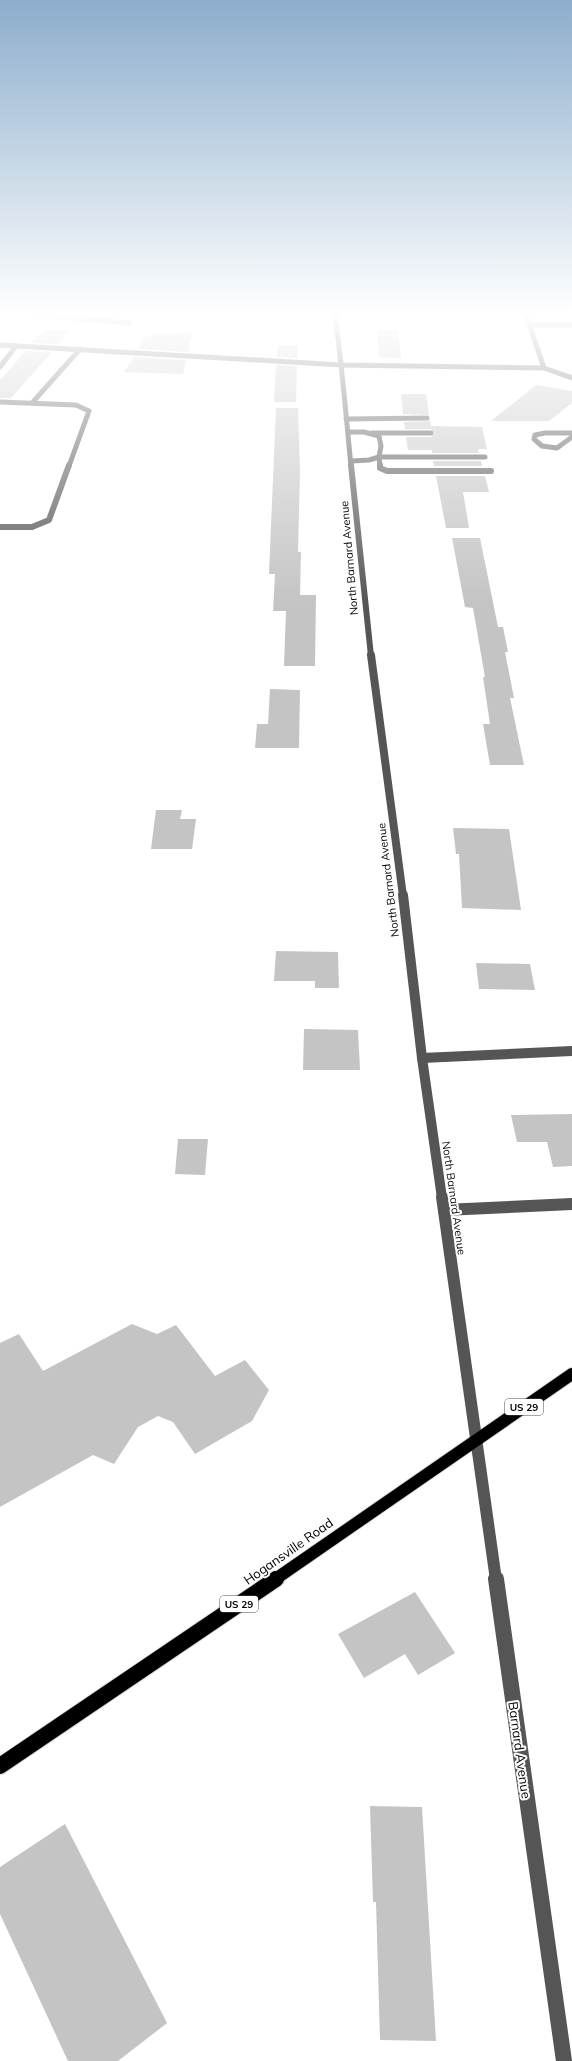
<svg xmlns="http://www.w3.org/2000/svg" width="572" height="2061" viewBox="0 0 572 2061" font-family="Mulish,sans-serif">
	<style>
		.building { fill: #c4c4c4 }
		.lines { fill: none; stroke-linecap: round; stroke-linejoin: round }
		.major-far1-casing { stroke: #dbdbdb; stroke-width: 14 }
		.major-casing { stroke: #dbdbdb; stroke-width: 18 }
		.minor-far5 { stroke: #555; stroke-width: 5 }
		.minor-far4 { stroke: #555; stroke-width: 6 }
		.minor-far3 { stroke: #555; stroke-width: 8 }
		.minor-far2 { stroke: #555; stroke-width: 10 }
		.minor-far1 { stroke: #555; stroke-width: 12 }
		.minor { stroke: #555; stroke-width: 16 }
		.major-far1 { stroke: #000; stroke-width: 12 }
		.major { stroke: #000; stroke-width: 16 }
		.labels { text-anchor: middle; stroke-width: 4; stroke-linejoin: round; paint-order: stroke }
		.shield { fill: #fff; stroke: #4c4c4c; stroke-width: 1 }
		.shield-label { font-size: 10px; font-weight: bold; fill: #000 }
		.street-label { font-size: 11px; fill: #000; stroke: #fff }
		.near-street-label { font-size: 13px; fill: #000; stroke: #fff }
	</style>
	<rect width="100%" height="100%" fill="#fff"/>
	<g class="building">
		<polygon points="45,329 69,331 58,344 32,343"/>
		<polygon points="377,330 398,330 401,358 379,357"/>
		<polygon points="193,332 188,352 138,349 146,336"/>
		<polygon points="278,346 298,346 297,358 277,357"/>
		<polygon points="26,351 52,352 11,398 0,398 0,380"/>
		<polygon points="134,357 186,360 183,374 124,372"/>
		<polygon points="276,365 297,366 296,402 274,402"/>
		<polygon points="536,385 572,391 572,403 549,421 491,421"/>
		<polygon points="401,394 426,394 429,415 403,414"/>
		<polygon points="276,408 298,408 300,471 298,552 301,552 300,595 316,595 315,666 284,666 286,611 273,611 275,574 269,574"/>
		<polygon points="430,421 431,426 482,427 487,449 478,449 479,453 432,453 432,450 408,450 406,437 431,437 435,433 431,429 405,429 404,422"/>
		<polygon points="433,461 481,461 482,466 434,466"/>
		<polygon points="436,476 485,476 489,492 463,492 469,528 446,528"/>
		<polygon points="452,538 480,538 498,627 503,627 508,652 505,652 514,698 510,698 524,765 490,765 483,724 490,724 483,677 485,677 473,608 465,607"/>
		<polygon points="270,689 300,690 299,748 255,748 257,724 268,724"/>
		<polygon points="156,810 182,810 180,819 196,819 192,849 151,849"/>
		<polygon points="453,828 509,829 521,910 462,908 459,854 456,854"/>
		<polygon points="276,951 338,952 339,988 315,988 315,981 274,981"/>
		<polygon points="476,963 530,964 535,990 479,989"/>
		<polygon points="304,1029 358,1030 360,1070 303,1070"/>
		<polygon points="572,1114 572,1166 553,1167 547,1142 517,1142 511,1115"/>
		<polygon points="178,1139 208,1139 205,1175 175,1174"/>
		<polygon points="132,1324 157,1334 176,1325 215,1376 245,1360 269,1390 252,1421 195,1454 173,1422 158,1416 138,1427 114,1464 93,1455 0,1507 0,1343 19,1334 43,1371"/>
		<polygon points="415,1592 455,1653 418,1675 405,1654 364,1678 338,1634"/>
		<polygon points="370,1806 422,1807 436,2041 380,2040 376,1902 373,1902"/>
		<polygon points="65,1824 167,2023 118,2061 68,2061 0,1914 0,1867"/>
	</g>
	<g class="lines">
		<g class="major-far1-casing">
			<polyline id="major-far1" points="274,1580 572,1374"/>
		</g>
		<g class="major-casing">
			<polyline id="major" points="0,1766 276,1579"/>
		</g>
		<g class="minor-far5">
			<polyline points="39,315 129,323"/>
			<path d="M 335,315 C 342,365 346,416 351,466"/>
			<polyline points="526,315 544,368"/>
			<polyline points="529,325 572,325"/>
			<polyline points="0,345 342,365 544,368 572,378"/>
			<polyline points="0,367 16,346"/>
			<polyline points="0,402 76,405 89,411 69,466"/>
			<polyline points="32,403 80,349"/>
			<polyline points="346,419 427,418"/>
			<polyline points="349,432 364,432 379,436 381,446 379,457 369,460 352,461"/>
			<polyline points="372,433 431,433"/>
			<polyline points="572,433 545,433 535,435 534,439 542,446 557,448 572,437"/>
			<polyline points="380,466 379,457 485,457"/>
		</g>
		<g class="minor-far4">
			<polyline points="351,465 371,656"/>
			<polyline points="380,465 380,468 387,471 491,471"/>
			<polyline points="0,527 32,527 49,520 69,465"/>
		</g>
		<polyline class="minor-far3" points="371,655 403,896"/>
		<g class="minor-far2">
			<polyline points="403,895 422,1058 442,1198"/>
			<polyline points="422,1058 572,1051"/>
		</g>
		<g class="minor-far1">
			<polyline points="442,1197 496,1580"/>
			<polyline points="444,1210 572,1204"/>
		</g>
		<polyline class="minor" points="496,1579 564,2061"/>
		<use href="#major-far1" class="major-far1"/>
		<use href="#major" class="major"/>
	</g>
	<linearGradient id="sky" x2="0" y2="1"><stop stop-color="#8cadcc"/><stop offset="0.52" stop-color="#fff"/><stop offset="1" stop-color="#fff" stop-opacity="0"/></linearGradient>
	<rect width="572" height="604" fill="url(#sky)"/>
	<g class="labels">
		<g class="shield">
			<rect x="505" y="1399" width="38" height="16" rx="3"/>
			<rect x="220" y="1596" width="38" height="16" rx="3"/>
		</g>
		<g class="shield-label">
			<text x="524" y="1411">US 29</text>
			<text x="239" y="1608">US 29</text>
		</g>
		<g class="street-label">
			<text transform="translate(349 558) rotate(-95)" y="4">North Barnard Avenue</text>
			<text transform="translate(388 880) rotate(-97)" y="4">North Barnard Avenue</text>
			<text transform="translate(454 1198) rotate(82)" y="4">North Barnard Avenue</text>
		</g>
		<g class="near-street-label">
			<text transform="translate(288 1551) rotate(-35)" y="5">Hogansville Road</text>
			<text transform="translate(520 1750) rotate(82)" y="5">Barnard Avenue</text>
		</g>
	</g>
</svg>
